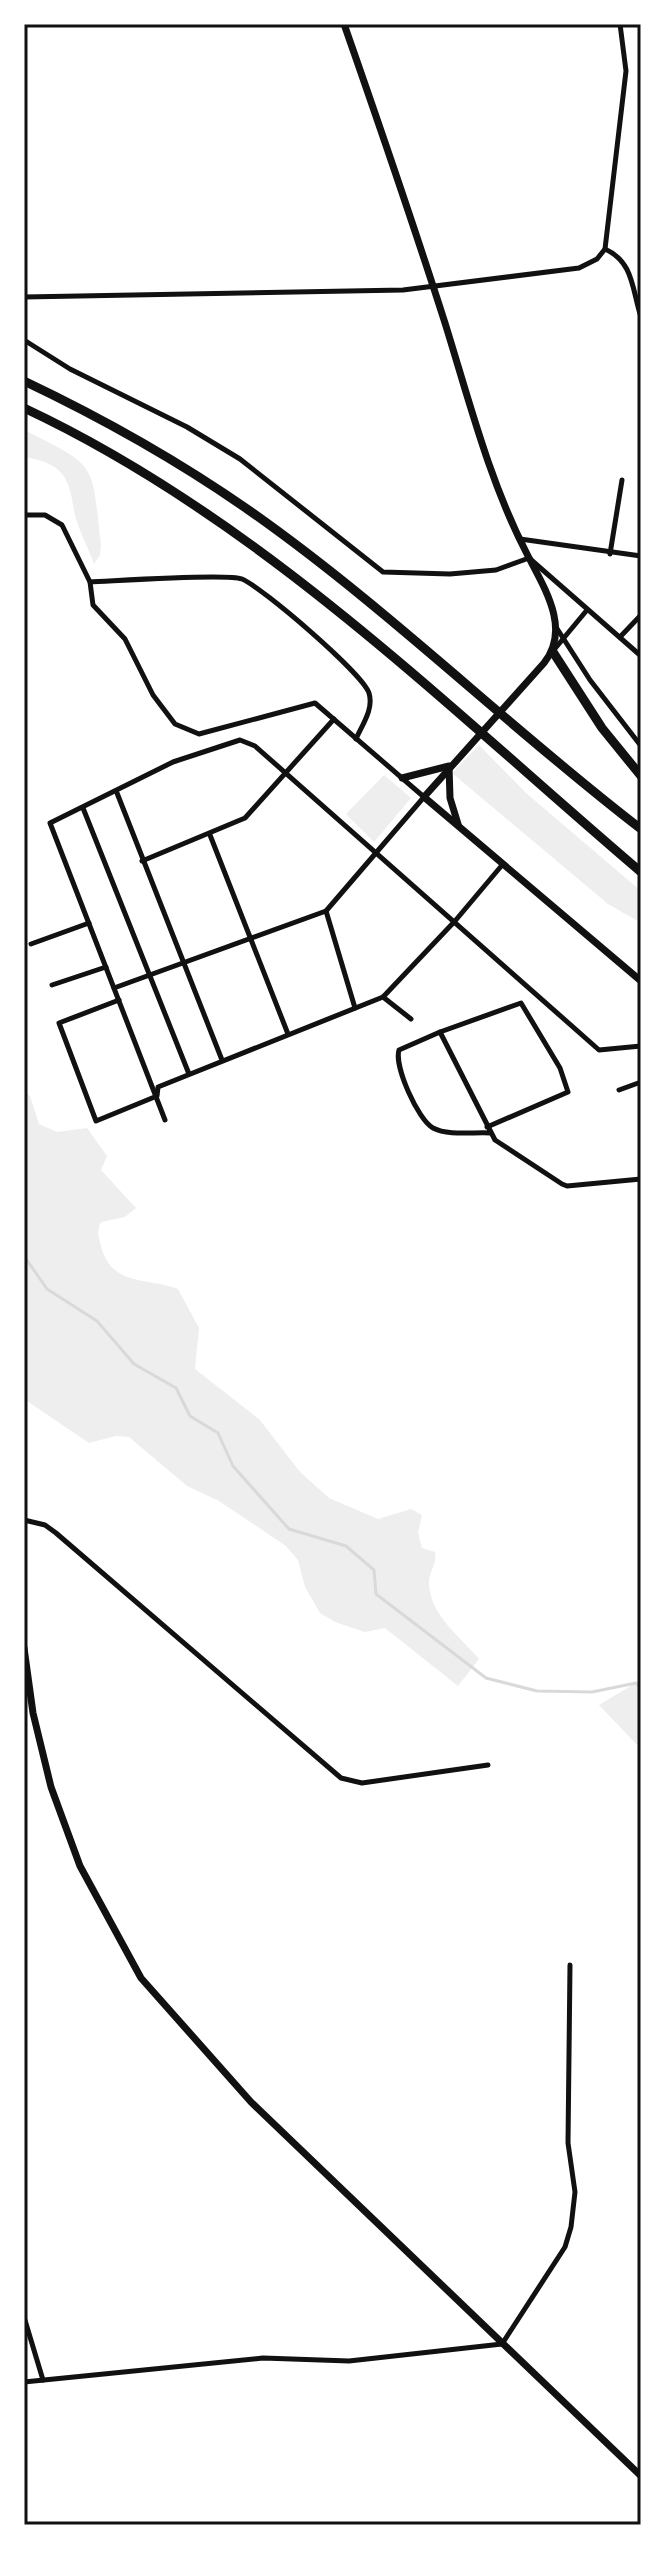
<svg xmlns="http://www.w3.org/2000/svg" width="665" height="2549" viewBox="0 0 665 2549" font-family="Spectral,serif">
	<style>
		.green { fill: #eee }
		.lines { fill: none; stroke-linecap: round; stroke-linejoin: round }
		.stream { stroke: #d9d9d9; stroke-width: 3 }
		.minor { stroke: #111; stroke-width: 5 }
		.secondary { stroke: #111; stroke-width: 7 }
		.motorway { stroke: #111; stroke-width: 9 }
		.neatline { fill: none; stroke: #111; stroke-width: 3 }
	</style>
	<rect width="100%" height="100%" fill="#fff"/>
	<g class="green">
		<path d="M 24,430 C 101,468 91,464 101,545 L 100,555 L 94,564 C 88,546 77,528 74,510 C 69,475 61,463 24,457 Z"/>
		<polygon points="479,745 526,793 641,891 641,923 608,904 452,773"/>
		<polygon points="384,775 411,798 374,842 346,814"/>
		<path d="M 24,1090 L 30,1096 L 39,1124 L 57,1132 L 87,1128 L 107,1156 L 101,1170 L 136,1208 L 125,1217 L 101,1222 C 97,1231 98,1236 101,1246 C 111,1287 148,1277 178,1289 L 199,1328 L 195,1369 L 260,1420 L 300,1472 L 329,1498 L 378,1519 L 411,1509 L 422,1515 L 418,1533 L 422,1548 L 435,1552 C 437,1565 429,1571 429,1582 C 429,1615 460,1636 479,1659 L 458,1686 L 385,1628 L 365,1632 L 335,1622 L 320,1613 L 305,1587 L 298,1560 L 286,1546 L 219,1501 L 187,1486 L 129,1437 L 116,1436 L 89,1443 L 24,1399 Z"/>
		<polygon points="639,1681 641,1683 641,1749 599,1705"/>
	</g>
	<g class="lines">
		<polyline class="stream" points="24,1256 47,1289 97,1321 134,1364 176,1388 190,1416 218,1433 233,1466 289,1529 346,1546 374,1570 376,1594 486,1678 537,1691 592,1692 636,1683 641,1689"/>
		<g class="minor">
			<path d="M 605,249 C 634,262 632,290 641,317"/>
			<polyline points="24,297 403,290 579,268 597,259 605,249 626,71 620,24"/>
			<polyline points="24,340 70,369 187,427 240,459 383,572 450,574 496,570 529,558 641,656"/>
			<polyline points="24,515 45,515 62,525 90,582 93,605 125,639 153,695 175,724 199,734 315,703 424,797 326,911 355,1008"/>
			<polyline points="520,539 641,556"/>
			<polyline points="610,554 622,480"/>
			<path d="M 90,582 C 115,581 226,573 242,579 C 263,588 362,673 369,693 C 374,709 362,725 356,739"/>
			<polyline points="556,627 590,680 641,746"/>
			<polyline points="620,637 641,615"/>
			<polyline points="553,651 587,610"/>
			<polyline points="117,793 222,1060"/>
			<polyline points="83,808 189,1074"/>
			<polyline points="210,835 288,1034"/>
			<polyline points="142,861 245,818 334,719"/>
			<polyline points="31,944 89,923"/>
			<polyline points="52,985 106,967"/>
			<polyline points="114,988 326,911"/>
			<polyline points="383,997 411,1019"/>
			<polyline points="119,1000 59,1023 96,1121 157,1096 158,1087 383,997 455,921 503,864"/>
			<polyline points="440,1032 521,1003 560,1068 568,1092 487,1127"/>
			<polyline points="619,1090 641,1082"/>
			<polyline points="165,1120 50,823 173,762 240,740 255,746 599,1050 641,1046"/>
			<path d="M 490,1133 C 473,1132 448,1136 433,1128 C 418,1120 394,1066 399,1050 L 440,1032 L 495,1140 L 562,1184 L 567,1186 L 641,1179"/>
			<polyline points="24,1520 45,1525 56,1533 341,1778 362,1783 488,1765"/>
			<polyline points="24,2317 43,2380"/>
			<polyline points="24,2382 263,2358 349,2361 502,2344 565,2247 571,2227 575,2192 568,2143 570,1965"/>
		</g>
		<g class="secondary">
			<path d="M 344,24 C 379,124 413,223 445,323 C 469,400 489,480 526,552 C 543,586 572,628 544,663 L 424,797 L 641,981"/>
			<polyline points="402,778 449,766 450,798 458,824"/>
			<polyline points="24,1648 33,1713 51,1787 80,1866 141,1978 251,2102 641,2476"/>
		</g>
		<g class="motorway">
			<path d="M 24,381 C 102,418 180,462 250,511 C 388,608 508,727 641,829"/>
			<path d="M 24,408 C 259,518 446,706 641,872"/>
			<polyline points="553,652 602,728 641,776"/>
		</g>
	</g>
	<rect width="665" height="2549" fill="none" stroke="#ffffff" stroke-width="52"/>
	<rect x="26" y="26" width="613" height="2497" class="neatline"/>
</svg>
